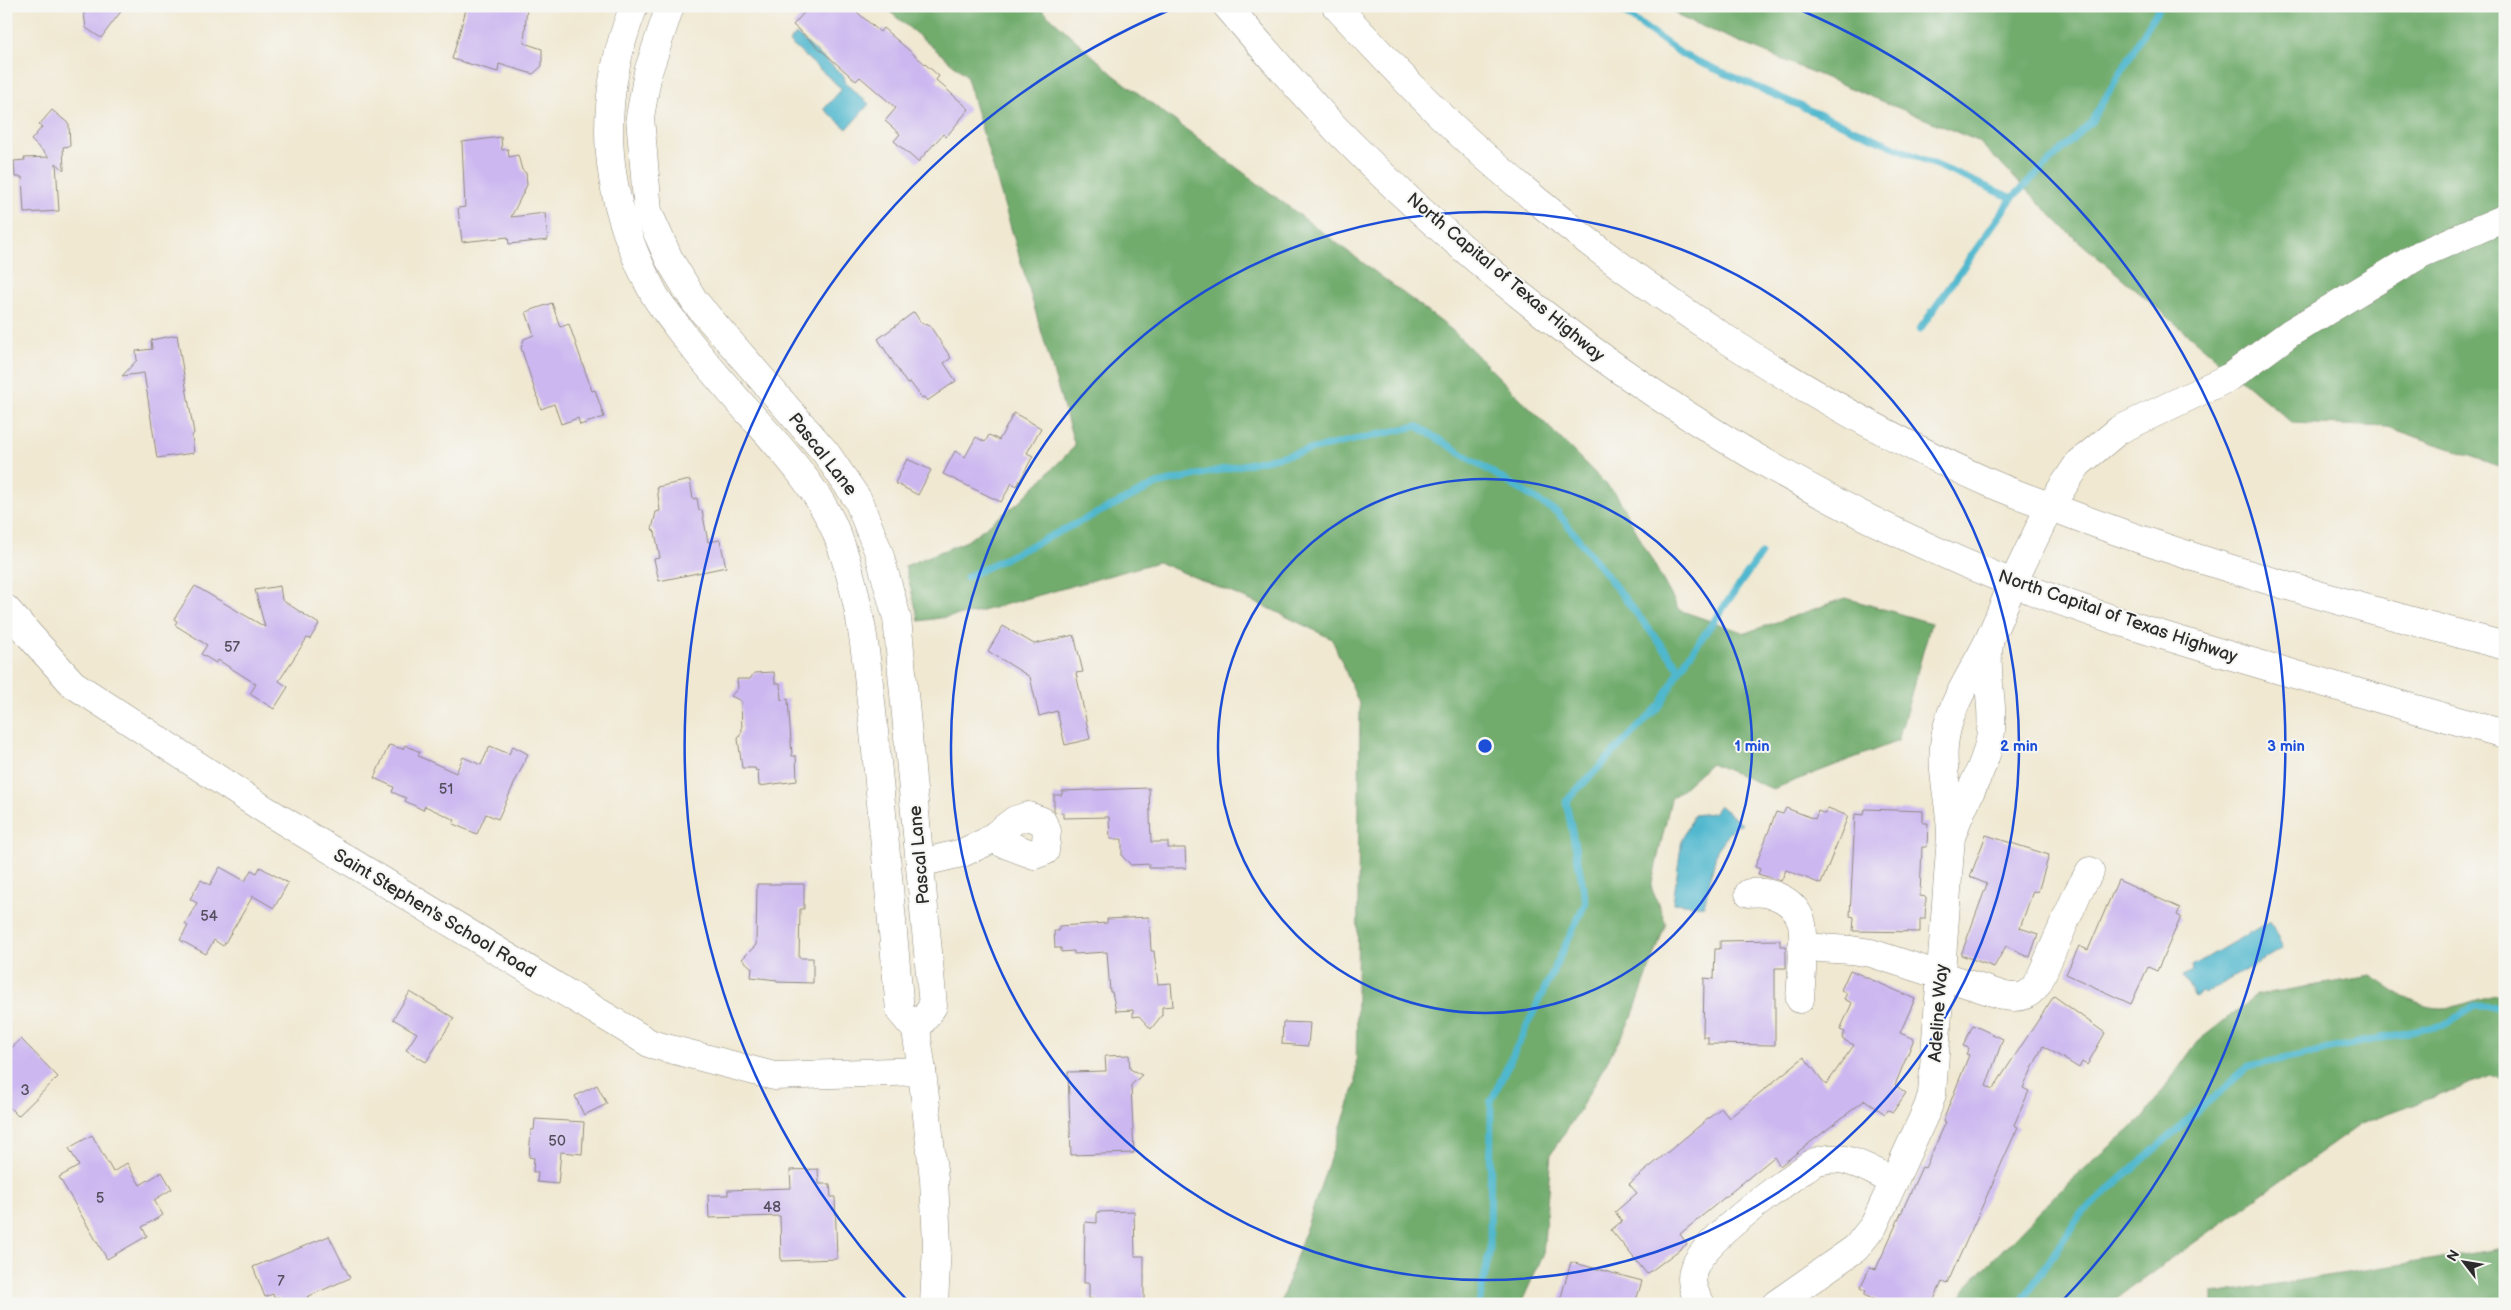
<svg xmlns="http://www.w3.org/2000/svg" width="2511" height="1310" viewBox="0 0 2511 1310" font-family="'Balsamiq Sans',sans-serif">
	<style>
		.forest { fill: #71ac6d; stroke: #4e6c4c }
		.water { fill: #50b7ce; stroke: #3e717c }
		.lines { fill: none; stroke-linecap: round; stroke-linejoin: round }
		.stream { stroke: #50b7ce; stroke-width: 7 }
		.building { fill: #ccb7f0 }
		.minor-casing { stroke: #8e8a7e; stroke-width: 29 }
		.highway-casing { stroke: #8e8a7e; stroke-width: 29 }
		.minor { stroke: #fff; stroke-width: 28 }
		.highway { stroke: #fff; stroke-width: 28 }
		.ring { fill: none; stroke: #1d4ed8; stroke-width: 2.5 }
		.labels { text-anchor: middle; stroke-width: 4; stroke-linejoin: round; paint-order: stroke }
		.number-label { font-size: 15px; fill: #534e5c }
		.street-label { font-size: 18px; fill: #2b2b2b; stroke: #f6f6f2 }
		.centre { fill: #1d4ed8; stroke: #f6f6f2; stroke-width: 2.5 }
		.ring-label { font-size: 15px; text-anchor: middle; font-weight: bold; fill: #1d4ed8; stroke: #f6f6f2; stroke-width: 4; stroke-linejoin: round; paint-order: stroke }
	</style>
	<rect width="100%" height="100%" fill="#f6f6f2"/>
	<filter id="ink" filterUnits="userSpaceOnUse"><feTurbulence type="fractalNoise" baseFrequency=".02" numOctaves="2"/><feDisplacementMap in="SourceGraphic" scale="10" xChannelSelector="R" yChannelSelector="G"/><feConvolveMatrix kernelMatrix="1 2 1 2 8 2 1 2 1" color-interpolation-filters="sRGB"/></filter>
	<filter id="wash" filterUnits="userSpaceOnUse"><feTurbulence type="fractalNoise" baseFrequency=".0096" numOctaves="4" result="noise"/><feDisplacementMap in="SourceGraphic" scale="20" xChannelSelector="R" yChannelSelector="G"/><feGaussianBlur stdDeviation="1.12" result="paint"/><feColorMatrix in="noise" values="0 0 0 0 0 0 0 0 0 0 0 0 0 0 0 0 0 1.4 0 .05"/><feComposite in="paint" operator="in"/></filter>
	<g filter="url(#wash)">
		<rect width="100%" height="100%" fill="#f0e8d1"/>
		<g class="forest">
			<polygon points="883,6 1038,6 1114,75 1452,330 1616,494 1679,610 1745,633 1846,598 1931,623 1898,741 1773,789 1711,763 1671,799 1651,887 1666,923 1632,1017 1579,1111 1551,1153 1543,1255 1521,1304 1280,1304 1356,1083 1360,706 1332,639 1275,611 1158,562 975,613 919,621 905,566 967,541 1017,504 1075,446 966,75"/>
			<polygon points="1667,6 2505,6 2505,468 2388,427 2292,423 2068,232 1978,141 1682,18"/>
			<path d="M 2371,976 C 2392,989 2415,1008 2441,1008 C 2461,1008 2483,995 2505,994 L 2505,1080 L 2491,1076 L 2361,1124 L 2108,1304 L 1961,1304 L 1964,1289 L 2068,1183 L 2142,1119 L 2198,1041 L 2257,995 Z"/>
			<polygon points="2505,1248 2505,1304 2213,1304 2213,1294"/>
		</g>
		<g class="water">
			<polygon points="796,34 844,76 845,83 869,104 847,129 824,109 842,89 789,42"/>
			<polygon points="1719,805 1742,824 1739,826 1736,824 1717,850 1704,906 1673,903 1682,839 1694,815 1713,813"/>
			<polygon points="2270,921 2283,948 2204,994 2202,992 2195,997 2183,976 2193,971 2192,966"/>
		</g>
		<g class="lines">
			<g class="stream">
				<polyline points="1615,6 1683,55 2012,198 2091,122 2160,6"/>
				<polyline points="1920,329 2012,198"/>
				<polyline points="967,577 1157,484 1417,426 1558,513 1680,669"/>
				<polyline points="1479,1304 1490,1249 1491,1101 1586,902 1566,801 1661,704 1680,669 1761,554"/>
				<polyline points="2020,1304 2080,1215 2249,1066 2448,1024 2474,1006 2505,1007"/>
			</g>
		</g>
		<g id="blocks">
			<g class="building">
				<polygon points="83,6 125,6 101,38 86,28"/>
				<polygon points="467,6 527,6 524,43 542,49 542,66 533,74 499,64 498,72 452,59"/>
				<polygon points="810,6 850,6 880,32 883,28 939,76 936,80 969,109 946,137 943,134 918,162 894,141 900,134 885,121 896,108 860,77 856,81 793,25"/>
				<polygon points="52,110 69,124 70,146 63,147 64,170 56,163 59,211 24,213 22,177 15,177 14,161 25,160 24,158 49,157 31,140 42,127 39,125"/>
				<polygon points="501,137 502,150 508,149 509,157 518,155 522,170 526,173 527,185 511,217 545,213 548,240 509,244 508,237 462,242 458,208 465,207 462,142"/>
				<polygon points="552,303 560,327 569,324 592,391 595,390 604,417 580,425 578,418 561,424 554,404 541,409 521,348 524,339 534,335 526,312"/>
				<polygon points="914,312 921,323 930,326 951,358 944,363 956,381 927,401 924,397 922,398 910,382 907,384 878,339"/>
				<polygon points="177,335 194,433 192,436 194,453 157,458 144,373 122,376 137,360 136,351 152,349 151,340"/>
				<polygon points="1014,413 1041,428 1027,453 1033,456 1017,486 1012,483 1001,502 943,474 955,451 965,457 976,437 985,442 989,435 999,440"/>
				<polygon points="907,459 931,470 918,495 895,483"/>
				<polygon points="690,480 693,499 697,498 699,510 702,510 708,542 720,540 726,567 659,581 654,559 660,558 655,532 652,529 656,512 660,511 657,487"/>
				<polygon points="195,586 265,627 255,590 280,586 282,600 319,624 310,639 307,638 279,681 288,687 274,709 250,694 256,684 218,660 216,663 201,654 207,645 175,625 177,621 174,619"/>
				<polygon points="1003,626 1034,644 1074,635 1083,672 1076,673 1090,739 1065,745 1057,711 1039,716 1030,677 988,651"/>
				<polygon points="774,672 775,683 780,683 781,700 788,699 792,756 796,756 797,781 759,786 758,770 756,771 755,768 742,768 738,739 742,731 741,701 731,696 738,688 737,679 750,679 754,673"/>
				<polygon points="389,745 403,749 405,745 420,752 418,756 456,773 463,757 481,765 490,746 509,754 513,746 528,754 498,819 486,814 477,834 453,824 455,820 425,806 423,810 405,801 406,798 392,792 394,787 374,778"/>
				<polygon points="1149,788 1151,842 1168,842 1168,848 1185,848 1186,868 1149,868 1149,864 1131,865 1122,856 1122,839 1110,839 1109,817 1063,818 1063,813 1054,812 1054,795 1062,795 1062,791"/>
				<polygon points="1786,808 1815,819 1818,811 1825,814 1828,808 1848,816 1821,884 1786,870 1781,881 1758,874 1760,869 1755,867 1776,812 1783,814"/>
				<polygon points="1865,809 1923,811 1923,823 1928,823 1927,847 1922,847 1920,896 1926,897 1925,919 1920,919 1920,932 1853,931 1854,917 1850,916 1855,814 1864,815"/>
				<polygon points="1986,835 2049,855 2038,892 2033,891 2020,928 2038,934 2030,957 2006,946 1994,967 1961,955 1987,884 1970,877"/>
				<polygon points="220,867 245,881 251,870 257,873 260,867 288,883 274,908 253,896 223,946 214,940 206,954 180,940 188,926 185,924 197,903 190,899 201,880 210,885"/>
				<polygon points="2118,880 2180,908 2177,915 2181,917 2157,971 2148,967 2131,1004 2066,974 2079,946 2088,950"/>
				<polygon points="757,884 804,884 804,909 800,909 799,958 813,958 813,983 777,982 777,980 751,977 752,968 742,959 756,945"/>
				<polygon points="1149,917 1151,951 1154,951 1158,984 1171,983 1173,1006 1162,1007 1162,1015 1151,1029 1139,1016 1133,1017 1133,1010 1116,1011 1112,992 1110,992 1107,952 1074,954 1074,951 1061,952 1061,948 1055,948 1054,931 1059,931 1059,926 1107,923 1107,919"/>
				<polygon points="1780,940 1780,946 1786,946 1786,968 1775,968 1775,1045 1708,1044 1708,1037 1703,1037 1704,978 1714,979 1715,949 1720,949 1720,941"/>
				<polygon points="1850,970 1915,999 1900,1033 1914,1039 1895,1085 1906,1093 1893,1112 1888,1110 1885,1114 1865,1100 1780,1166 1774,1157 1680,1234 1687,1244 1647,1274 1611,1230 1622,1221 1615,1212 1637,1193 1629,1184 1721,1108 1729,1118 1804,1057 1826,1085 1854,1045 1842,1039 1845,1032 1840,1030 1852,1003 1844,999 1847,993 1841,990"/>
				<polygon points="410,992 454,1018 426,1062 406,1050 417,1033 393,1019"/>
				<polygon points="2054,996 2105,1033 2087,1065 2082,1062 2079,1068 2043,1046 2023,1088 2029,1091 2014,1125 2018,1127 1947,1284 1942,1282 1932,1304 1883,1304 1864,1295 1866,1291 1860,1288 1870,1267 1876,1269 1922,1167 1925,1168 1946,1122 1943,1121 1969,1055 1966,1054 1969,1048 1963,1046 1973,1025 2003,1039 1986,1086 1993,1089"/>
				<polygon points="1283,1022 1310,1023 1308,1046 1282,1044"/>
				<polygon points="21,1039 58,1077 18,1116 6,1104 6,1053"/>
				<polygon points="1129,1055 1130,1069 1142,1075 1131,1085 1134,1153 1071,1155 1068,1072 1106,1071 1105,1056"/>
				<polygon points="597,1085 607,1104 584,1115 575,1096"/>
				<polygon points="535,1119 584,1122 582,1154 561,1152 558,1184 537,1182 538,1172 533,1172 534,1158 529,1157 531,1130 534,1130"/>
				<polygon points="92,1135 113,1172 127,1163 140,1185 162,1172 172,1189 154,1200 163,1215 142,1227 147,1236 107,1259 59,1177 79,1166 69,1148"/>
				<polygon points="818,1169 819,1184 830,1184 831,1197 835,1197 837,1259 781,1261 780,1216 709,1218 708,1195 728,1195 728,1190 791,1188 790,1170"/>
				<polygon points="1134,1211 1135,1256 1144,1256 1144,1301 1127,1301 1127,1304 1098,1304 1098,1299 1089,1299 1089,1283 1084,1283 1085,1222 1097,1223 1097,1212"/>
				<polygon points="329,1236 350,1278 307,1297 310,1304 282,1304 279,1297 274,1298 273,1294 265,1297 253,1267"/>
				<polygon points="1571,1262 1642,1281 1635,1304 1559,1304"/>
			</g>
		</g>
	</g>
	<g filter="url(#ink)">
		<use href="#blocks" fill-opacity="0" stroke="#8e8a7e" stroke-width="1"/>
		<g class="lines">
			<g class="minor-casing">
				<g id="minor">
					<path d="M 634,6 C 594,107 603,199 654,294 C 660,305 669,315 676,325 C 697,353 719,379 742,405 C 777,444 819,487 838,537 C 865,608 869,686 877,761 C 885,844 893,928 900,1011 L 916,1030 L 922,1071 L 934,1179 L 937,1245 L 934,1304"/>
					<polyline points="670,6 648,72 640,117 648,212 669,259 695,302 826,453 858,500 879,553 897,618 933,1006 916,1030"/>
					<polyline points="2050,506 2078,464 2119,430 2230,377 2290,333 2421,254 2505,218"/>
					<polyline points="6,609 73,684 264,809 651,1044 774,1076 922,1071"/>
					<path d="M 1953,832 C 1964,798 1987,768 1991,731 C 1994,702 1984,673 1989,643"/>
					<polyline points="920,863 962,853 986,842 1015,820 1028,816 1042,821 1047,831 1045,851 1034,855 1002,843 995,835"/>
					<path d="M 1749,893 C 1770,890 1793,899 1801,920 C 1806,934 1801,981 1800,999"/>
					<path d="M 1802,947 L 1851,950 L 1871,953 L 2005,996 C 2020,999 2030,996 2038,983 L 2078,892 L 2090,871"/>
					<path d="M 1701,1304 C 1695,1295 1690,1283 1693,1271 C 1701,1240 1783,1184 1811,1164 C 1840,1149 1867,1169 1894,1181"/>
					<path d="M 1776,1304 L 1856,1248 L 1874,1225 L 1928,1107 L 1932,1094 L 1951,836 C 1951,805 1941,776 1944,745 C 1948,707 1969,679 1986,646 C 1996,626 2004,604 2013,583"/>
				</g>
			</g>
			<g class="highway-casing">
				<g id="highway">
					<path d="M 1227,6 C 1263,48 1299,90 1337,130 C 1527,324 1762,484 2015,584 C 2099,617 2186,643 2273,668 C 2350,690 2427,713 2505,734"/>
					<path d="M 1336,6 C 1387,61 1439,117 1495,165 C 1639,291 1818,407 1992,484 C 2015,494 2039,502 2062,511 C 2206,566 2356,606 2505,646"/>
					<polyline points="2013,583 2050,506"/>
				</g>
			</g>
			<use href="#minor" class="minor"/>
			<use href="#highway" class="highway"/>
		</g>
	</g>
	<g class="ring">
		<circle cx="1485" cy="746" r="267"/>
		<circle cx="1485" cy="746" r="534"/>
		<path d="M909 1302A801 801 0 0 1 1172 9M1798 9A801 801 0 0 1 2061 1302"/>
	</g>
	<g class="labels">
		<g class="number-label">
			<text x="232" y="652">57</text>
			<text x="446" y="794">51</text>
			<text x="209" y="921">54</text>
			<text x="25" y="1095">3</text>
			<text x="557" y="1146">50</text>
			<text x="100" y="1203">5</text>
			<text x="772" y="1212">48</text>
			<text x="281" y="1286">7</text>
		</g>
		<g class="street-label">
			<text transform="translate(1506 277) rotate(40)" y="6">North Capital of Texas Highway</text>
			<text transform="translate(823 454) rotate(52)" y="6">Pascal Lane</text>
			<text transform="translate(2118 616) rotate(19)" y="6">North Capital of Texas Highway</text>
			<text transform="translate(919 855) rotate(-95)" y="6">Pascal Lane</text>
			<text transform="translate(435 913) rotate(31)" y="6">Saint Stephen's School Road</text>
			<text transform="translate(1938 1013) rotate(-86)" y="6">Adeline Way</text>
		</g>
	</g>
	<circle cx="1485" cy="746" r="8" class="centre"/>
	<g class="ring-label">
		<text x="1752" y="751">1 min</text>
		<text x="2019" y="751">2 min</text>
		<text x="2286" y="751">3 min</text>
	</g>
	<rect width="2511" height="1310" fill="none" stroke="#f6f6f2" stroke-width="25"/>
	<g transform="translate(2464 1262) rotate(301)" stroke="#f6f6f2" stroke-width="4" paint-order="stroke">
	<path d="M0-4L9 19L0 12L-9 19Z" fill="#2b2b2b"/>
	<text y="-8" font-size="14" font-weight="bold" text-anchor="middle" fill="#2b2b2b">N</text>
	</g>
</svg>
